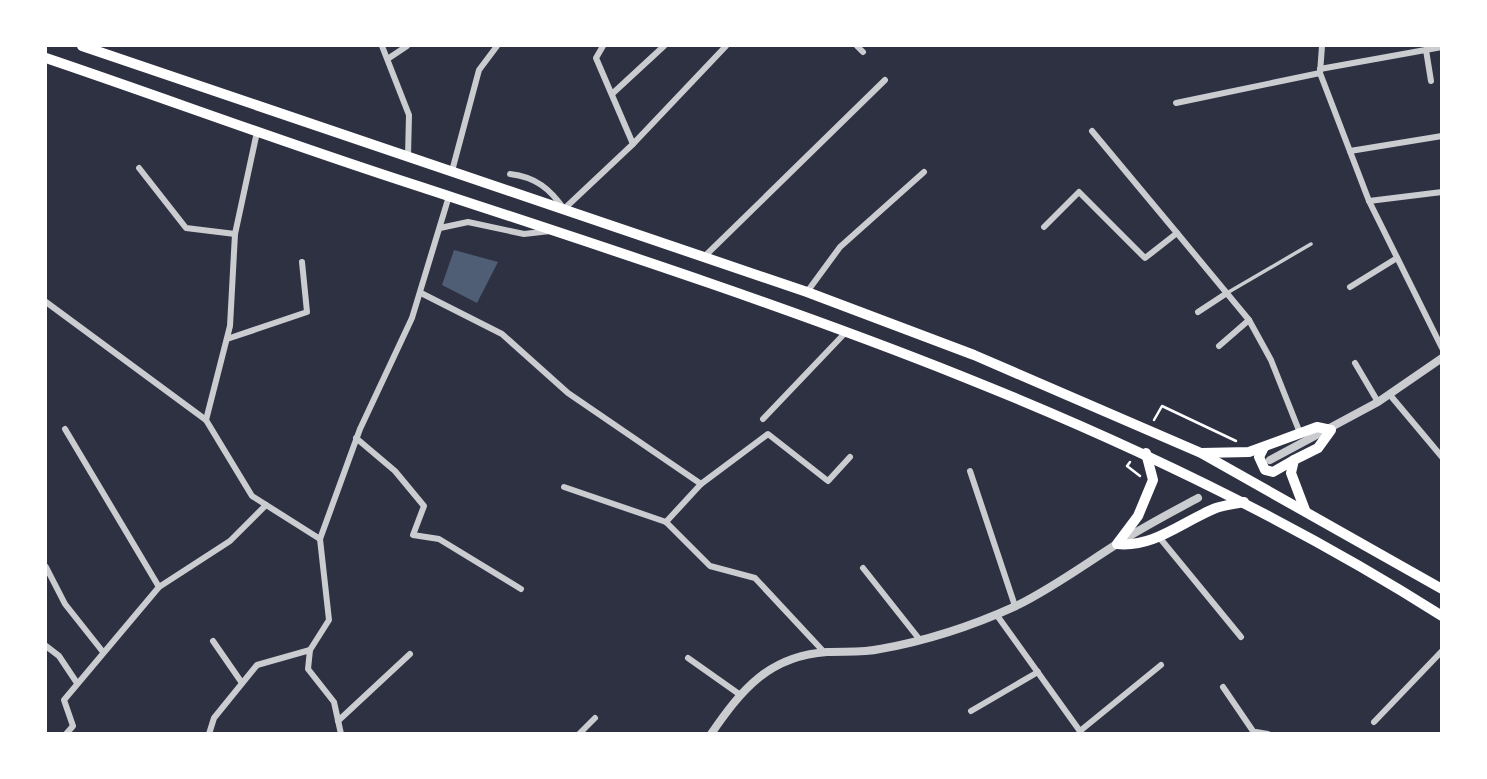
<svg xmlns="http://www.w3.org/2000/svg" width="1487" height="779" viewBox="0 0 1487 779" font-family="Manrope,sans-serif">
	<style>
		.water { fill: #4f5d75 }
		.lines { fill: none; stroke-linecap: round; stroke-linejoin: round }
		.path { stroke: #fff; stroke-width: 2.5 }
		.service { stroke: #caccd0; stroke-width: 3.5 }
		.minor { stroke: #caccd0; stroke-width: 6 }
		.tertiary { stroke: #caccd0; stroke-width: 8 }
		.trunk { stroke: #fff; stroke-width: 10 }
	</style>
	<rect width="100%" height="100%" fill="#2d3142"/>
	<polygon class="water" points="454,250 498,262 477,303 442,285"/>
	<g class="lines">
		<g class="path">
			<polyline points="1154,420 1162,406 1236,441"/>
			<polyline points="1130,462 1127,466 1140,476"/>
		</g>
		<polyline class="service" points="1227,293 1311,244"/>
		<g class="minor">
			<polyline points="382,46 409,115 408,156"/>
			<polyline points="603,46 596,58 633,144"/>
			<polyline points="857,46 863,52"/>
			<polyline points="1322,46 1320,73 1369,201 1442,348"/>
			<polyline points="1426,50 1431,81"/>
			<polyline points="389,58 407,46"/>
			<polyline points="1320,69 1442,47"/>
			<polyline points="612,94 664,46"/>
			<polyline points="1176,103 1320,73"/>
			<polyline points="1092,131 1177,233"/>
			<polyline points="257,132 235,234 230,326 206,420 252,496 320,539"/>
			<polyline points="1350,151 1442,136"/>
			<polyline points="139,168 186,228 235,234"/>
			<polyline points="452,171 479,70 497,46"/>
			<path d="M 510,174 C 536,177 550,189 564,209 L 633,144 L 726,46"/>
			<polyline points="1369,201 1442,192"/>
			<polyline points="1044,227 1079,192 1145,258 1177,233 1249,320 1271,360 1300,433"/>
			<polyline points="440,228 468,222 524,234 550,231"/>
			<polyline points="704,257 885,80"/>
			<polyline points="1350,287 1397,258"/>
			<polyline points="807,292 840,247 924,172"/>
			<polyline points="421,293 502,334 568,393 701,484"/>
			<polyline points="46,302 206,420"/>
			<polyline points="1198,312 1227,293"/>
			<polyline points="227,339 307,312 302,262"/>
			<polyline points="1219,346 1249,320"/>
			<polyline points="1355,363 1378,402"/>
			<polyline points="1390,395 1442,457"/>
			<polyline points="763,419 846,332"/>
			<polyline points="65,429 159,587"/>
			<polyline points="356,438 395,471 424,506 413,535 439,539 521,589"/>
			<polyline points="970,471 1015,606"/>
			<polyline points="564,487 666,522 710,566 755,578 824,652"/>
			<polyline points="666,522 701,484 768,434 828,481 850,457"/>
			<polyline points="1159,537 1241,637"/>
			<polyline points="46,567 65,604 103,652"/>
			<polyline points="863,568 920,640"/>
			<polyline points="996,614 1082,734"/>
			<polyline points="213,641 242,683"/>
			<polyline points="46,646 59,656 77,683"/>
			<polyline points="688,658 739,694"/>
			<polyline points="1223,687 1255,734"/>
			<polyline points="971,711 1038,672"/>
			<polyline points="338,721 410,654"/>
			<polyline points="1374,722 1442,651"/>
			<polyline points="1080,731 1161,665"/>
			<polyline points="1256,732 1268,734"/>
			<polyline points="66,734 73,726 64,700 159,587 230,541 266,505"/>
			<polyline points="209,734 214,718 257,665 310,650"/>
			<polyline points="341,734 334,702 308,669 310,650 329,620 320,539 360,429 412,318 449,196"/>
			<polyline points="579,734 595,718"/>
		</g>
		<g class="tertiary">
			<polyline points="1270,460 1378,402 1442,358"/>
			<path d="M 711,734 C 742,689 769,656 827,652 C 844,651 863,653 880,649 C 926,641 972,626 1016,606 C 1053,588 1085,564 1120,542 C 1145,526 1172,512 1198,498"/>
		</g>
		<g class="trunk">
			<polyline points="82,46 807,292 974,355 1201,453 1442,589"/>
			<path d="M 46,58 C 170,100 293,146 418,186 C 771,302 1126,415 1442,616"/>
			<polyline points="1264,447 1259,457 1265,470 1273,472 1294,460"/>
			<path d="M 1146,453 L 1153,480 L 1138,516 L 1117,544 C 1154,548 1183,521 1216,508 C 1225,505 1235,504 1244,502"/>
			<polyline points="1202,453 1249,452 1317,427 1331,430 1318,448 1294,460 1291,473 1305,510"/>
		</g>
	</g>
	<rect width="1487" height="779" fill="none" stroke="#ffffff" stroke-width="94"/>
</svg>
